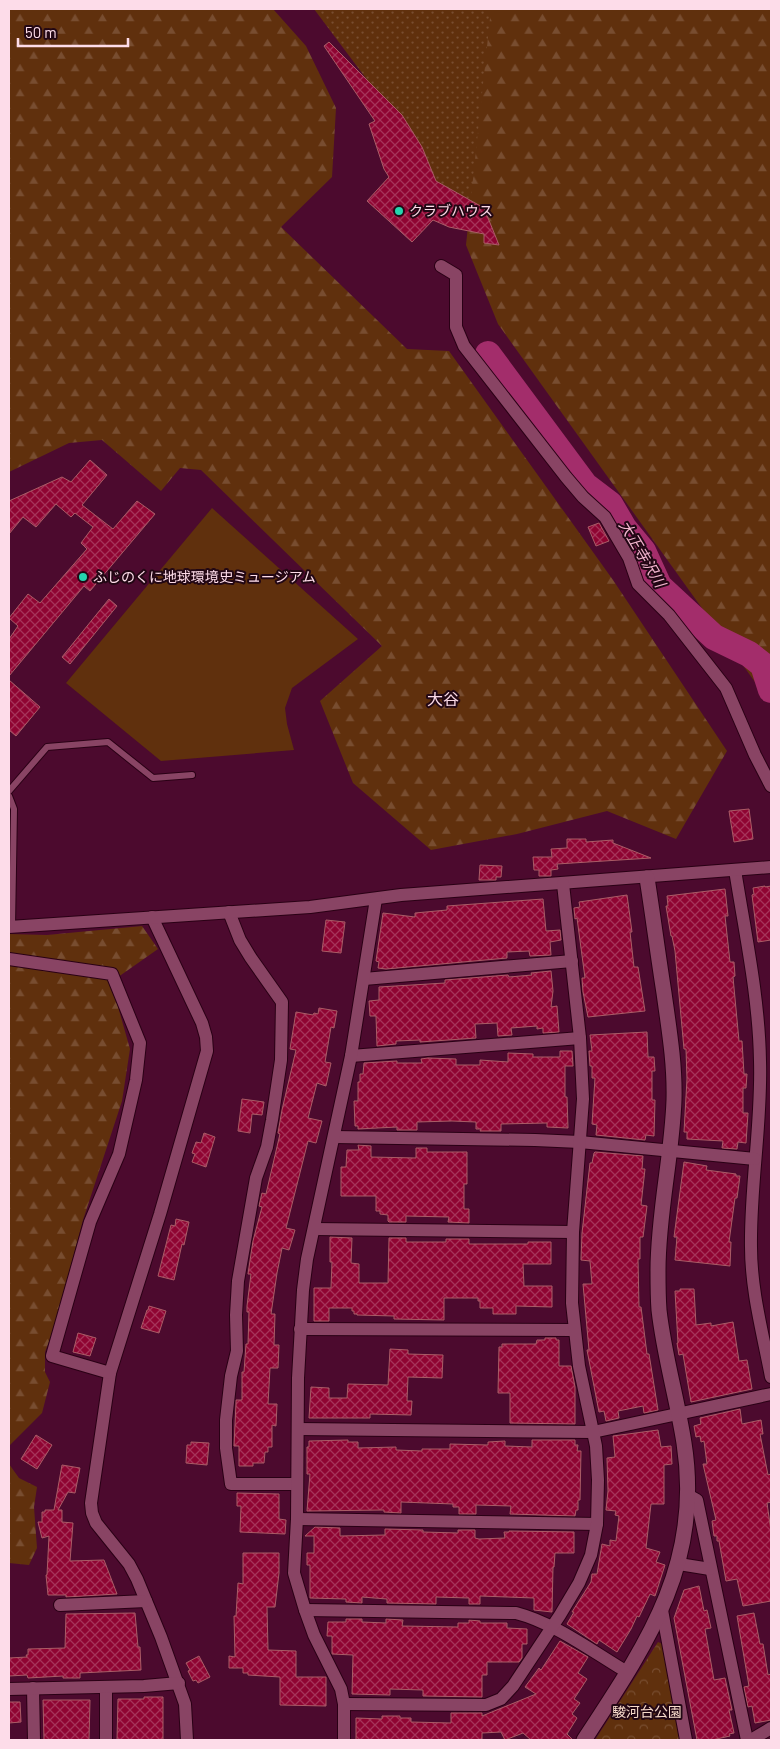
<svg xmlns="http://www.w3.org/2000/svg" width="780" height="1749" viewBox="0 0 780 1749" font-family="Barlow,'Noto Sans JP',sans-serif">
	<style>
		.grass { fill: url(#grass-dots) }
		.forest { fill: url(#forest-firs) }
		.park { fill: url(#park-crowns) }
		.garden { fill: #60300d }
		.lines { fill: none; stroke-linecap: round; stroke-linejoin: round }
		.river { stroke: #a32d6b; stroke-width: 26 }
		.building { fill: url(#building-cross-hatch); stroke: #aa5c66 }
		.service-casing { stroke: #2a0015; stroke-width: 8 }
		.minor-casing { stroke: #2a0015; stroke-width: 14 }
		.tertiary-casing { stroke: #2a0015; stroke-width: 17 }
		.service { stroke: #894464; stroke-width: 6 }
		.minor { stroke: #894464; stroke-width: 12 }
		.tertiary { stroke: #894464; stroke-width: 15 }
		.poi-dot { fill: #25d5ae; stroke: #220714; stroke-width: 2 }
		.labels { text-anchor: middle; stroke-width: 4; stroke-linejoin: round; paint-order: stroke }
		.poi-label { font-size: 14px; fill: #fddce9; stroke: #220714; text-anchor: start }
		.park-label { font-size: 14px; fill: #f7daca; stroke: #220714 }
		.water-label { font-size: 15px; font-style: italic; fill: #f1b4cd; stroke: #220714 }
		.quarter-label { font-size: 16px; fill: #fbdae7; stroke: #220714 }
	</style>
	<defs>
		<pattern id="grass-dots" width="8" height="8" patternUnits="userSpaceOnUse" patternTransform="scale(1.25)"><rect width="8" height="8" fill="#60300d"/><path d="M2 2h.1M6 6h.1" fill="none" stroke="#784d30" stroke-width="1.8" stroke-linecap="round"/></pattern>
		<pattern id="forest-firs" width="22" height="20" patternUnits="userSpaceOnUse" patternTransform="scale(1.25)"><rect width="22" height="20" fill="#60300d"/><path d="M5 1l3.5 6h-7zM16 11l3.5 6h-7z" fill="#784d30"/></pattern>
		<pattern id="park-crowns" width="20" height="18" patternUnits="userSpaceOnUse" patternTransform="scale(1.25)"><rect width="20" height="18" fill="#60300d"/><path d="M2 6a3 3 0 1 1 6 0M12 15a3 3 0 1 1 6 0" fill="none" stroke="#784d30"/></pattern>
		<pattern id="building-cross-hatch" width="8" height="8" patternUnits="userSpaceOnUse" patternTransform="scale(1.25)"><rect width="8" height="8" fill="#8f0432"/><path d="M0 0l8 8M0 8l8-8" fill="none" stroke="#a5345a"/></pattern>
	</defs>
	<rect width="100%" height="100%" fill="#4c0a2e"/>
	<polygon class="grass" points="314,9 536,9 484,208 436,181 371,85"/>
	<g class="forest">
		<polygon points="9,9 273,9 306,46 336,108 332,177 281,227 407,349 449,351 613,580 727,751 676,839 607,811 517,834 431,850 353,783 320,701 382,646 201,470 180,468 161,491 102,440 69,443 9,472"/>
		<polygon points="491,9 771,9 771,698 760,689 498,324 466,245"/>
		<polygon points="142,926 158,949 111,982 130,1049 122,1101 83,1220 64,1291 58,1318 45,1352 45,1372 50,1382 42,1413 9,1446 9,934 47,935"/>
		<polygon points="9,1464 19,1478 37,1487 34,1507 37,1548 29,1565 9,1563"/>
	</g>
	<polygon class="park" points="658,1642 665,1645 682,1740 595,1740"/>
	<polygon class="garden" points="212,508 358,639 292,688 285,708 287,724 294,750 161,761 66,683"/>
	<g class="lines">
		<polyline class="river" points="488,354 585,485 610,504 624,528 643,551 659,586 714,637 749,654 763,665 771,690"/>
	</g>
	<g class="building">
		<polygon points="329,42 402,115 422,147 436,181 484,208 499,245 484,243 484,234 449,227 433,220 412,242 367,201 389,177 384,169 369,124 375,121 324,46"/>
		<polygon points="90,460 107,475 82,505 113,529 137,501 155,514 90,591 84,586 9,676 9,639 18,626 9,618 28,594 40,603 87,549 81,543 93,527 75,513 71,517 56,504 36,527 23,517 9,534 9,501 62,477 71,482"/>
		<polygon points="599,523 609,541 596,546 588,527"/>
		<polygon points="109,599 117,606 70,664 62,657"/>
		<polygon points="9,680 40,707 16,736 9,730"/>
		<polygon points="749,809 753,839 734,842 729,811"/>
		<polygon points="567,839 586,839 586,842 613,840 613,843 651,858 557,864 558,869 551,870 551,876 539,876 539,870 534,870 533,857 552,857 551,849 567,848"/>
		<polygon points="480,865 502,866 501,877 496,877 496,880 479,880"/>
		<polygon points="765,886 765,887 771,886 771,940 758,942 752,895 754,894 753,888"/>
		<polygon points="725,889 728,916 725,916 730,962 734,962 735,976 733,977 739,1041 742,1041 744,1074 747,1074 746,1088 743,1088 743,1113 748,1113 746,1143 738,1142 737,1149 722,1148 723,1141 687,1139 687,1132 684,1132 687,1079 686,1049 684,1049 675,951 672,936 671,936 666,906 668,906 667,896"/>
		<polygon points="627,895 632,932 630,932 634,967 638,967 645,1011 588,1017 583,992 582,978 585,978 577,918 575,919 574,908 580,907 579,902"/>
		<polygon points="543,899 546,931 560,930 561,940 550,942 551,955 530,956 529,951 507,952 507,958 386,969 378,968 379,962 376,961 383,913 415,917 415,913 447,910 447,906"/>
		<polygon points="326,920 345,922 341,953 322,951"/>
		<polygon points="551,971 553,991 551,1007 557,1006 559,1032 543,1033 543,1028 537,1029 537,1026 511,1028 512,1035 498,1036 497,1023 475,1024 476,1038 420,1042 420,1040 396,1041 396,1044 377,1046 376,1016 370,1016 369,1001 379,1000 379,987 445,983 445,980 508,975 509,977 532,975 531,973"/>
		<polygon points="319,1008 337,1011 334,1028 331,1027 325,1062 331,1063 326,1086 317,1083 308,1118 322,1121 316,1143 308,1141 286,1228 295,1230 289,1250 282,1248 277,1273 271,1314 275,1314 274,1345 279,1345 278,1368 270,1368 268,1404 277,1404 276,1426 272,1425 272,1447 268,1447 268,1452 265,1452 264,1463 253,1463 253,1466 239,1466 239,1446 234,1446 236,1403 236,1400 242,1400 242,1372 244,1372 246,1344 248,1344 249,1312 247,1312 247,1306 251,1274 248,1274 253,1241 262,1207 259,1206 262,1193 266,1194 280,1134 278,1133 282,1110 296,1050 290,1049 296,1012 313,1015 314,1013 318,1014"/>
		<polygon points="647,1032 648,1057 654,1057 655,1071 652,1071 652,1100 655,1100 654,1136 646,1135 645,1140 596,1135 597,1125 592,1124 595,1078 592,1078 592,1066 590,1066 589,1051 592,1051 590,1035"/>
		<polygon points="560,1051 572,1051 573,1066 565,1066 565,1097 567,1097 568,1128 547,1127 547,1123 501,1124 501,1131 480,1131 481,1129 476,1129 476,1122 452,1121 417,1122 417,1130 397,1130 397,1127 358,1129 358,1126 355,1126 354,1101 358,1101 358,1082 360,1082 360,1074 363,1074 364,1063 397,1061 397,1063 422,1063 421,1059 428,1058 456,1059 456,1065 480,1065 480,1060 508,1062 508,1053 533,1054 533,1057 560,1057"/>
		<polygon points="242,1099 264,1102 262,1115 252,1114 250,1133 238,1131"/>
		<polygon points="204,1133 215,1137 206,1167 192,1162 195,1154 192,1153 196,1142 201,1143"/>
		<polygon points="358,1145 371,1146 371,1157 416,1158 416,1148 427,1148 427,1152 467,1152 467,1184 464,1184 464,1209 469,1209 469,1223 448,1222 449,1217 406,1216 406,1222 389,1222 388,1221 388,1215 380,1214 380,1211 376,1211 376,1196 341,1196 341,1167 346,1167 347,1150 359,1150"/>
		<polygon points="595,1152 643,1156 642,1169 645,1169 641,1205 647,1206 643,1237 640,1237 640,1259 638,1259 639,1307 641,1307 647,1354 649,1354 658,1410 644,1413 643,1406 618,1411 619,1418 606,1421 604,1411 599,1412 587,1350 589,1350 583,1284 592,1284 590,1261 581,1260 582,1233 590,1163 592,1163 594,1153"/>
		<polygon points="684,1162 707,1166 706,1170 736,1174 736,1176 740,1176 737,1198 735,1198 729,1242 731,1242 730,1266 675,1260 677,1237 674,1237"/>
		<polygon points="176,1219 189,1222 184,1245 182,1244 174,1280 158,1276 171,1225 175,1226"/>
		<polygon points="330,1237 352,1238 351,1263 359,1264 359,1283 388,1283 389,1238 406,1238 406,1242 446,1242 446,1239 469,1239 469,1244 528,1244 528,1242 551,1242 551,1264 523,1264 524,1286 552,1286 552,1307 516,1306 516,1314 493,1314 493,1308 480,1308 480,1301 478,1301 478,1298 444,1298 444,1320 394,1319 394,1316 357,1315 357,1314 354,1314 354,1311 352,1311 352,1308 329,1308 329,1321 314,1321 314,1288 331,1288 332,1262 330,1262"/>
		<polygon points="680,1289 694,1289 696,1325 711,1323 711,1326 733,1322 739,1361 747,1360 752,1389 691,1402 683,1354 679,1355 677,1343 678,1343 675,1291 680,1291"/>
		<polygon points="149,1306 166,1311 159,1333 141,1328 147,1310 148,1310"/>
		<polygon points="78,1333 96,1338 90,1356 73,1352"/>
		<polygon points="545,1338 556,1338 556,1340 559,1340 559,1366 571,1366 575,1387 575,1424 510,1423 510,1393 498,1393 499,1347 502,1347 502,1344 536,1344 537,1340 545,1340"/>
		<polygon points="390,1349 408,1350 408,1354 443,1355 442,1378 408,1377 407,1401 412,1401 411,1415 370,1414 370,1418 309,1418 311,1387 329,1388 329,1398 347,1398 348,1384 388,1385"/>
		<polygon points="740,1409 742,1424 761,1420 763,1434 760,1434 768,1475 771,1474 771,1502 767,1503 771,1531 771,1601 743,1606 737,1579 726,1581 719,1541 717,1541 717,1536 714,1536 712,1521 716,1520 703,1464 707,1464 704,1441 701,1442 700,1436 696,1437 694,1426 701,1424 700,1418"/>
		<polygon points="658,1430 661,1447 671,1446 672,1464 664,1465 664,1504 651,1504 646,1548 660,1552 656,1562 665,1565 655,1596 650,1594 639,1617 637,1616 631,1629 617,1652 599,1640 597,1644 567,1624 574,1612 572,1612 591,1582 592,1574 597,1574 602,1544 610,1546 610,1540 616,1541 619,1516 615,1515 616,1511 606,1510 608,1491 607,1458 615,1457 613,1436"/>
		<polygon points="36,1435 52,1445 37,1469 21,1459"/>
		<polygon points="348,1440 348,1442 358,1442 358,1448 396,1447 396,1450 422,1451 422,1449 450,1449 450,1444 488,1445 488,1442 505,1441 505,1446 532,1447 532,1440 575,1440 575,1445 578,1445 577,1451 581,1451 580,1500 578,1500 578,1510 576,1510 575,1516 510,1514 511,1506 476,1505 476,1514 459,1514 459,1507 453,1507 453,1504 401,1502 401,1513 384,1512 384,1510 307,1511 310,1474 307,1474 307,1447 309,1447 309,1441"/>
		<polygon points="191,1442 209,1443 207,1465 186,1463 187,1445 191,1445"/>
		<polygon points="62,1465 80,1468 75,1493 68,1492 58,1510 62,1510 62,1522 73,1523 70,1561 104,1560 117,1594 66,1597 66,1595 48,1595 46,1575 47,1575 49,1536 42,1538 38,1522 42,1522 42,1512 45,1512 45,1510 54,1510"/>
		<polygon points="237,1493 279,1494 279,1519 286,1520 285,1534 240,1532 241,1506 237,1506"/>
		<polygon points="315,1527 340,1528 340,1536 385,1535 385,1529 423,1530 423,1532 458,1533 458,1530 475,1530 475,1538 479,1539 505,1538 504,1532 509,1532 509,1531 574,1532 574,1553 555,1553 554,1567 553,1567 552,1612 534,1610 534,1598 480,1596 480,1604 469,1604 469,1598 436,1597 436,1604 387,1603 387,1599 362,1597 362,1603 346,1602 346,1599 310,1598 310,1565 307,1565 307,1553 314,1553 314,1536 305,1536"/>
		<polygon points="243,1553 279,1553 279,1573 275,1607 267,1607 268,1650 296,1651 296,1677 326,1677 326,1706 280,1705 280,1677 248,1675 248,1673 243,1673 243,1668 229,1668 229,1656 235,1657 234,1616 236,1616 238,1583 243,1584"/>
		<polygon points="699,1586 704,1611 707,1610 711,1628 705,1629 714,1680 725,1678 732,1710 729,1710 734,1733 729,1734 730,1736 712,1740 697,1740 674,1618 684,1590"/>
		<polygon points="135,1613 138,1647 140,1647 141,1670 80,1673 80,1678 63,1678 63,1676 28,1678 27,1675 9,1676 9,1658 27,1657 26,1655 28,1655 28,1649 65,1648 66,1614"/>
		<polygon points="754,1613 760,1644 763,1644 768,1675 771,1674 771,1720 755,1723 752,1706 748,1707 744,1687 749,1686 737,1616"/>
		<polygon points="346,1619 362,1619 362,1622 386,1623 386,1619 403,1620 402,1626 458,1627 458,1623 469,1623 469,1620 480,1621 480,1623 507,1623 507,1628 527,1629 527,1644 522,1644 522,1658 519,1662 487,1662 487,1675 482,1675 482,1697 423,1696 423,1690 390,1689 390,1695 352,1694 353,1655 332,1654 332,1636 327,1636 328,1622 346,1622"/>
		<polygon points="560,1641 588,1657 578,1673 587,1679 574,1699 580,1703 572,1714 577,1718 567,1734 573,1740 531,1740 523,1733 505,1740 501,1732 482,1733 482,1740 356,1740 356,1718 382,1719 382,1716 400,1716 400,1718 411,1718 411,1722 451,1723 451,1713 482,1713 482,1716 536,1694 525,1687 539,1668 541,1670"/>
		<polygon points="199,1656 210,1677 198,1683 196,1680 193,1681 188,1671 190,1670 186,1663"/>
		<polygon points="144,1697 163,1697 163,1740 117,1740 118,1699 144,1699"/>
		<polygon points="43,1700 90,1700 89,1740 44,1740"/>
		<polygon points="9,1702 20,1702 21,1722 9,1723"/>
	</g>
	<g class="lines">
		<g class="service-casing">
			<g id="service">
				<polyline points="9,791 47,747 108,742 153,778 192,775"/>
				<polyline points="9,796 14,809 12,927"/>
			</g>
		</g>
		<g class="minor-casing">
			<g id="minor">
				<polyline points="441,266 456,275 456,327 464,346 566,477 583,497 605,517 629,558 638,584 669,615 726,688 755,755 771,786"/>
				<path d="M 735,870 C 745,933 759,997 760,1061 C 762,1123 750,1185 751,1247 C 751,1291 763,1334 771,1377"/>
				<polyline points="229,912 240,940 251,958 282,1002 281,1060 272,1120 267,1147 256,1178 238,1281 236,1315 237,1351 231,1376 226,1420 226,1448 231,1484 297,1484"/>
				<polyline points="152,917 202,1023 206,1037 207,1051 160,1214 110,1373 91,1503 92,1513 96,1523 129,1564 137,1579 161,1637 185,1704 187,1740"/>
				<polyline points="9,927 310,907 401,895 771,867"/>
				<polyline points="9,959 112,974 140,1043 136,1080 119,1154 90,1222 52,1356 110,1373"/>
				<polyline points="364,979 572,961"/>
				<polyline points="351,1056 580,1038"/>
				<polyline points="334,1137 535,1140 580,1142 755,1159"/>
				<polyline points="314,1229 573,1232"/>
				<polyline points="300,1329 574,1330"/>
				<polyline points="298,1429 593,1432 771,1394"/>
				<polyline points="688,1495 697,1500 747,1740"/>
				<polyline points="297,1519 597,1524"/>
				<polyline points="679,1564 710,1569"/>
				<polyline points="60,1605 146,1601"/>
				<path d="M 305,1610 L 516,1613 C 555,1623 593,1652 627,1672"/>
				<polyline points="662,1610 686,1740"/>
				<polyline points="106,1687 106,1740"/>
				<polyline points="33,1688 34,1740"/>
				<polyline points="9,1689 144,1686 179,1683"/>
				<polyline points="344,1704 486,1705 501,1699 513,1686 560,1615 579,1583 591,1555 597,1524 598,1480 596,1446 579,1366 572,1303 573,1232 583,1099 580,1038 563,884"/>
				<polyline points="344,1740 344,1704 341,1689 314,1635 305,1610 294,1573 297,1519 298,1378 303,1290 307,1259 351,1056 376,899"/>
				<polyline points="751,1740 771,1728"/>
			</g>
		</g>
		<g class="tertiary-casing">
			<path id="tertiary" d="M 584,1740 C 647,1644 703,1563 684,1443 C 677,1398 664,1355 659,1310 C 658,1297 658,1283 658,1270 C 658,1213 672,1157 674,1100 C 675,1064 669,1029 664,993 C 658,955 653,916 647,878"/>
		</g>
		<use href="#service" class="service"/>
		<use href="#minor" class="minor"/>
		<use href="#tertiary" class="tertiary"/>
	</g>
	<g class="poi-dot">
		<circle cx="399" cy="211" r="5"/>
		<circle cx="83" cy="577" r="5"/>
	</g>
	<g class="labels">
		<g class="poi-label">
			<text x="409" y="216">クラブハウス</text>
			<text x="93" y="582">ふじのくに地球環境史ミュージアム</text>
		</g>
		<g class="park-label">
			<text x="647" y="1717">駿河台公園</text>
		</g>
		<g class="water-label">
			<text transform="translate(642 554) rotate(59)" y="5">大正寺沢川</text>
		</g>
		<g class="quarter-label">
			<text x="443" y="705">大谷</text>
		</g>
	</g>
	<rect width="780" height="1749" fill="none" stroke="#fddce9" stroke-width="20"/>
	<path d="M18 38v8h110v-8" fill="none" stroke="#fddce9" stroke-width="2.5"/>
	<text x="25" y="38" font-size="15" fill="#fddce9" stroke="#220714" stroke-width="4" paint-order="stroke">50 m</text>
</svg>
